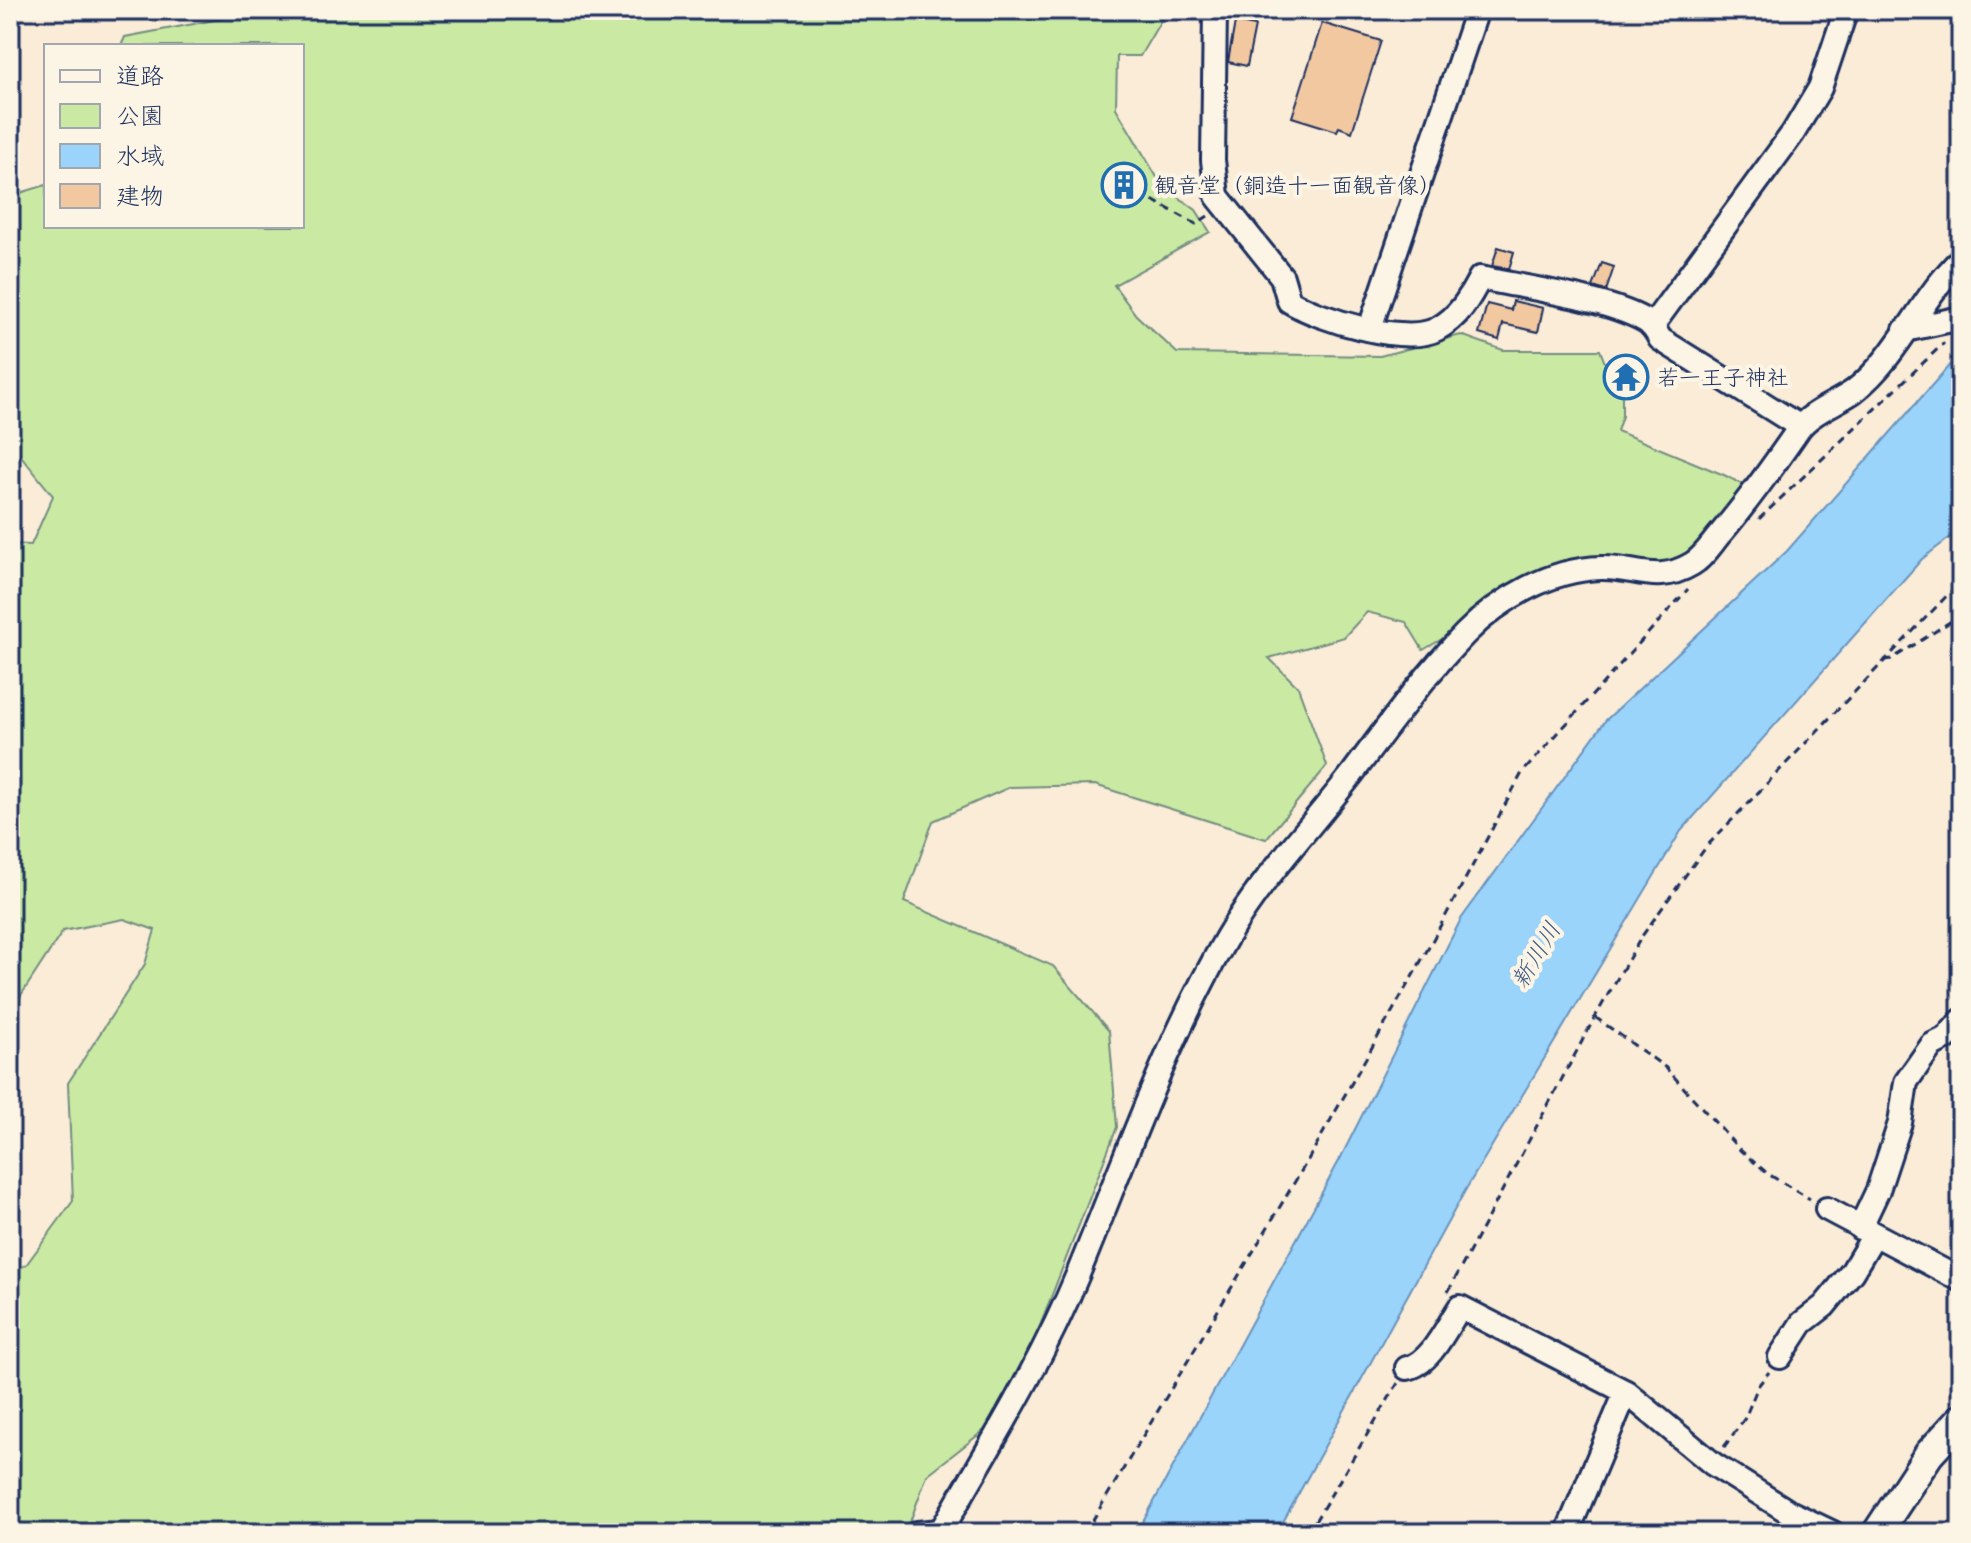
<svg xmlns="http://www.w3.org/2000/svg" width="1971" height="1543" viewBox="0 0 1971 1543" font-family="Mali,'Klee One',sans-serif">
	<style>
		.green { fill: #caeaa3; stroke: #728c80; stroke-width: 2 }
		.water { fill: #9bd4fb; stroke: #6892bc; stroke-width: 2 }
		.building { fill: #f2c8a1; stroke: #1b2f5e; stroke-width: 2 }
		.lines { fill: none; stroke-linecap: round; stroke-linejoin: round }
		.minor-casing { stroke: #1b2f5e; stroke-width: 28 }
		.major-casing { stroke: #1b2f5e; stroke-width: 34 }
		.path { stroke: #1b2f5e; stroke-width: 3; stroke-dasharray: 8 6; stroke-linecap: butt }
		.minor { stroke: #fcf5e5; stroke-width: 22 }
		.major { stroke: #fcf5e5; stroke-width: 28 }
		.labels { text-anchor: middle; stroke-width: 8; stroke-linejoin: round; paint-order: stroke }
		.poi-label { font-size: 22px; fill: #1b2f5e; stroke: #fcf5e5; text-anchor: start }
		.water-label { font-size: 24px; font-style: italic; fill: #3b5885; stroke: #fcf5e5 }
	</style>
	<rect width="100%" height="100%" fill="#faecd7"/>
	<filter id="ink" filterUnits="userSpaceOnUse"><feTurbulence type="fractalNoise" baseFrequency=".0125" numOctaves="2"/><feDisplacementMap in="SourceGraphic" scale="16" xChannelSelector="R" yChannelSelector="G"/><feConvolveMatrix kernelMatrix="1 2 1 2 8 2 1 2 1" color-interpolation-filters="sRGB"/></filter>
	<g filter="url(#ink)">
		<polygon class="green" points="268,10 1167,10 1140,56 1117,56 1116,108 1161,184 1196,210 1210,232 1114,285 1136,315 1177,353 1380,356 1461,335 1503,350 1600,350 1612,382 1622,387 1622,416 1617,431 1724,475 1748,487 1695,559 1550,576 1423,650 1406,622 1367,612 1344,637 1269,658 1298,687 1327,766 1266,839 1095,785 1010,787 933,821 904,902 1053,966 1109,1031 1117,1127 1031,1349 987,1428 927,1475 906,1533 10,1533 10,1272 26,1265 73,1201 68,1083 145,964 155,930 124,919 63,931 10,1012 10,544 31,545 53,496 10,442 10,196 46,185 46,226 302,226 302,46 121,46 125,37"/>
		<polygon class="water" points="1961,352 1961,529 1922,559 1681,831 1466,1189 1277,1533 1137,1533 1339,1161 1461,919 1606,720 1787,551"/>
		<g class="building">
			<polygon points="1235,22 1255,26 1247,66 1228,62"/>
			<polygon points="1322,23 1381,41 1352,132 1339,127 1337,131 1292,117"/>
			<polygon points="1498,247 1514,252 1509,269 1492,266"/>
			<polygon points="1602,263 1614,267 1606,291 1593,287"/>
			<polygon points="1513,301 1543,308 1538,332 1503,324 1499,340 1479,334 1487,304 1511,310"/>
		</g>
		<g class="lines">
			<g class="minor-casing">
				<g id="minor">
					<path d="M 1215,10 L 1213,160 L 1217,196 L 1282,277 L 1289,301 C 1318,319 1406,346 1437,329 C 1459,317 1469,299 1480,278 C 1526,288 1604,298 1644,320 C 1652,324 1656,331 1660,339 L 1799,426"/>
					<polyline points="1652,326 1793,133 1820,88 1846,10"/>
					<polyline points="1370,328 1477,10"/>
					<polyline points="1905,330 1961,318"/>
					<polyline points="1827,1209 1961,1280"/>
					<polyline points="1860,1228 1878,1190 1900,1123 1906,1082 1932,1045 1946,1038 1961,1021"/>
					<polyline points="1780,1357 1802,1323 1824,1306 1852,1272 1874,1235"/>
					<path d="M 1407,1368 C 1431,1364 1447,1326 1460,1307 L 1626,1392 L 1567,1533"/>
					<polyline points="1626,1392 1713,1464 1789,1512 1833,1533"/>
					<path d="M 941,1531 C 989,1447 1041,1364 1078,1274 C 1125,1160 1165,1044 1227,937 C 1262,878 1310,828 1352,774 C 1388,726 1423,677 1465,634 C 1499,599 1551,569 1601,568 C 1635,567 1657,585 1692,564 C 1704,557 1712,543 1721,533 C 1749,500 1774,465 1798,430 C 1809,413 1837,403 1854,391 C 1899,356 1920,299 1961,259"/>
					<polyline points="917,1533 941,1531 945,1533"/>
				</g>
			</g>
			<g class="major-casing">
				<polyline id="major" points="1877,1533 1929,1454 1961,1419"/>
			</g>
			<g class="path">
				<polyline points="1680,10 1687,12"/>
				<polyline points="1128,187 1196,224 1208,216"/>
				<polyline points="1759,519 1944,343"/>
				<polyline points="1884,660 1892,659 1953,620 1961,628"/>
				<polyline points="1595,1017 1666,1068 1740,1150 1768,1174 1810,1199"/>
				<polyline points="1448,1292 1595,1017 1642,936 1706,847 1961,581"/>
				<polyline points="1724,1447 1745,1418 1758,1386 1769,1372"/>
				<polyline points="1085,1533 1309,1158 1429,947 1522,773 1688,589"/>
				<polyline points="1308,1533 1398,1383"/>
			</g>
			<use href="#minor" class="minor"/>
			<use href="#major" class="major"/>
		</g>
	</g>
	<defs>
		<g id="building-ring" transform="scale(2.3)"><circle r="9.5" fill="#fcf5e5" stroke="#1f6fb2" stroke-width="1.5"/><path d="M-4-6H4V6H1V3H-1V6H-4ZM-2.5-4.3h1.7v1.8h-1.7ZM.8-4.3h1.7v1.8H.8ZM-2.5-1h1.7V.8h-1.7ZM.8-1h1.7V.8H.8Z" fill="#1f6fb2"/></g>
		<g id="temple-ring" transform="scale(2.3)"><circle r="9.5" fill="#fcf5e5" stroke="#1f6fb2" stroke-width="1.5"/><path d="M0-6L5-2H3V0L6.5 2.5H4V6H1.5V3h-3V6H-4V2.5H-6.5L-3 0V-2H-5Z" fill="#1f6fb2"/></g>
	</defs>
	<g fill-rule="evenodd">
		<use href="#building-ring" x="1124" y="185"/>
		<use href="#temple-ring" x="1626" y="377"/>
	</g>
	<g class="labels">
		<g class="poi-label">
			<text x="1155" y="193">観音堂（銅造十一面観音像）</text>
			<text x="1657" y="385">若一王子神社</text>
		</g>
		<g class="water-label">
			<text transform="translate(1536 955) rotate(-59)" y="8">新川川</text>
		</g>
	</g>
	<rect width="1971" height="1543" fill="none" stroke="#fcf5e5" stroke-width="40"/>
	<rect x="20" y="20" width="1931" height="1503" fill="none" stroke="#1b2f5e" stroke-width="3" filter="url(#ink)"/>
	<rect x="44" y="44" width="260" height="184" fill="#fcf5e5" stroke="#a2a6af" stroke-width="2"/>
	<rect x="60" y="70" width="40" height="12" fill="#fcf5e5" stroke="#a2a6af" stroke-width="2"/>
	<text x="116" y="84" font-size="24" fill="#1b2f5e">道路</text>
	<rect x="60" y="104" width="40" height="24" fill="#caeaa3" stroke="#a2a6af" stroke-width="2"/>
	<text x="116" y="124" font-size="24" fill="#1b2f5e">公園</text>
	<rect x="60" y="144" width="40" height="24" fill="#9bd4fb" stroke="#a2a6af" stroke-width="2"/>
	<text x="116" y="164" font-size="24" fill="#1b2f5e">水域</text>
	<rect x="60" y="184" width="40" height="24" fill="#f2c8a1" stroke="#a2a6af" stroke-width="2"/>
	<text x="116" y="204" font-size="24" fill="#1b2f5e">建物</text>
</svg>
